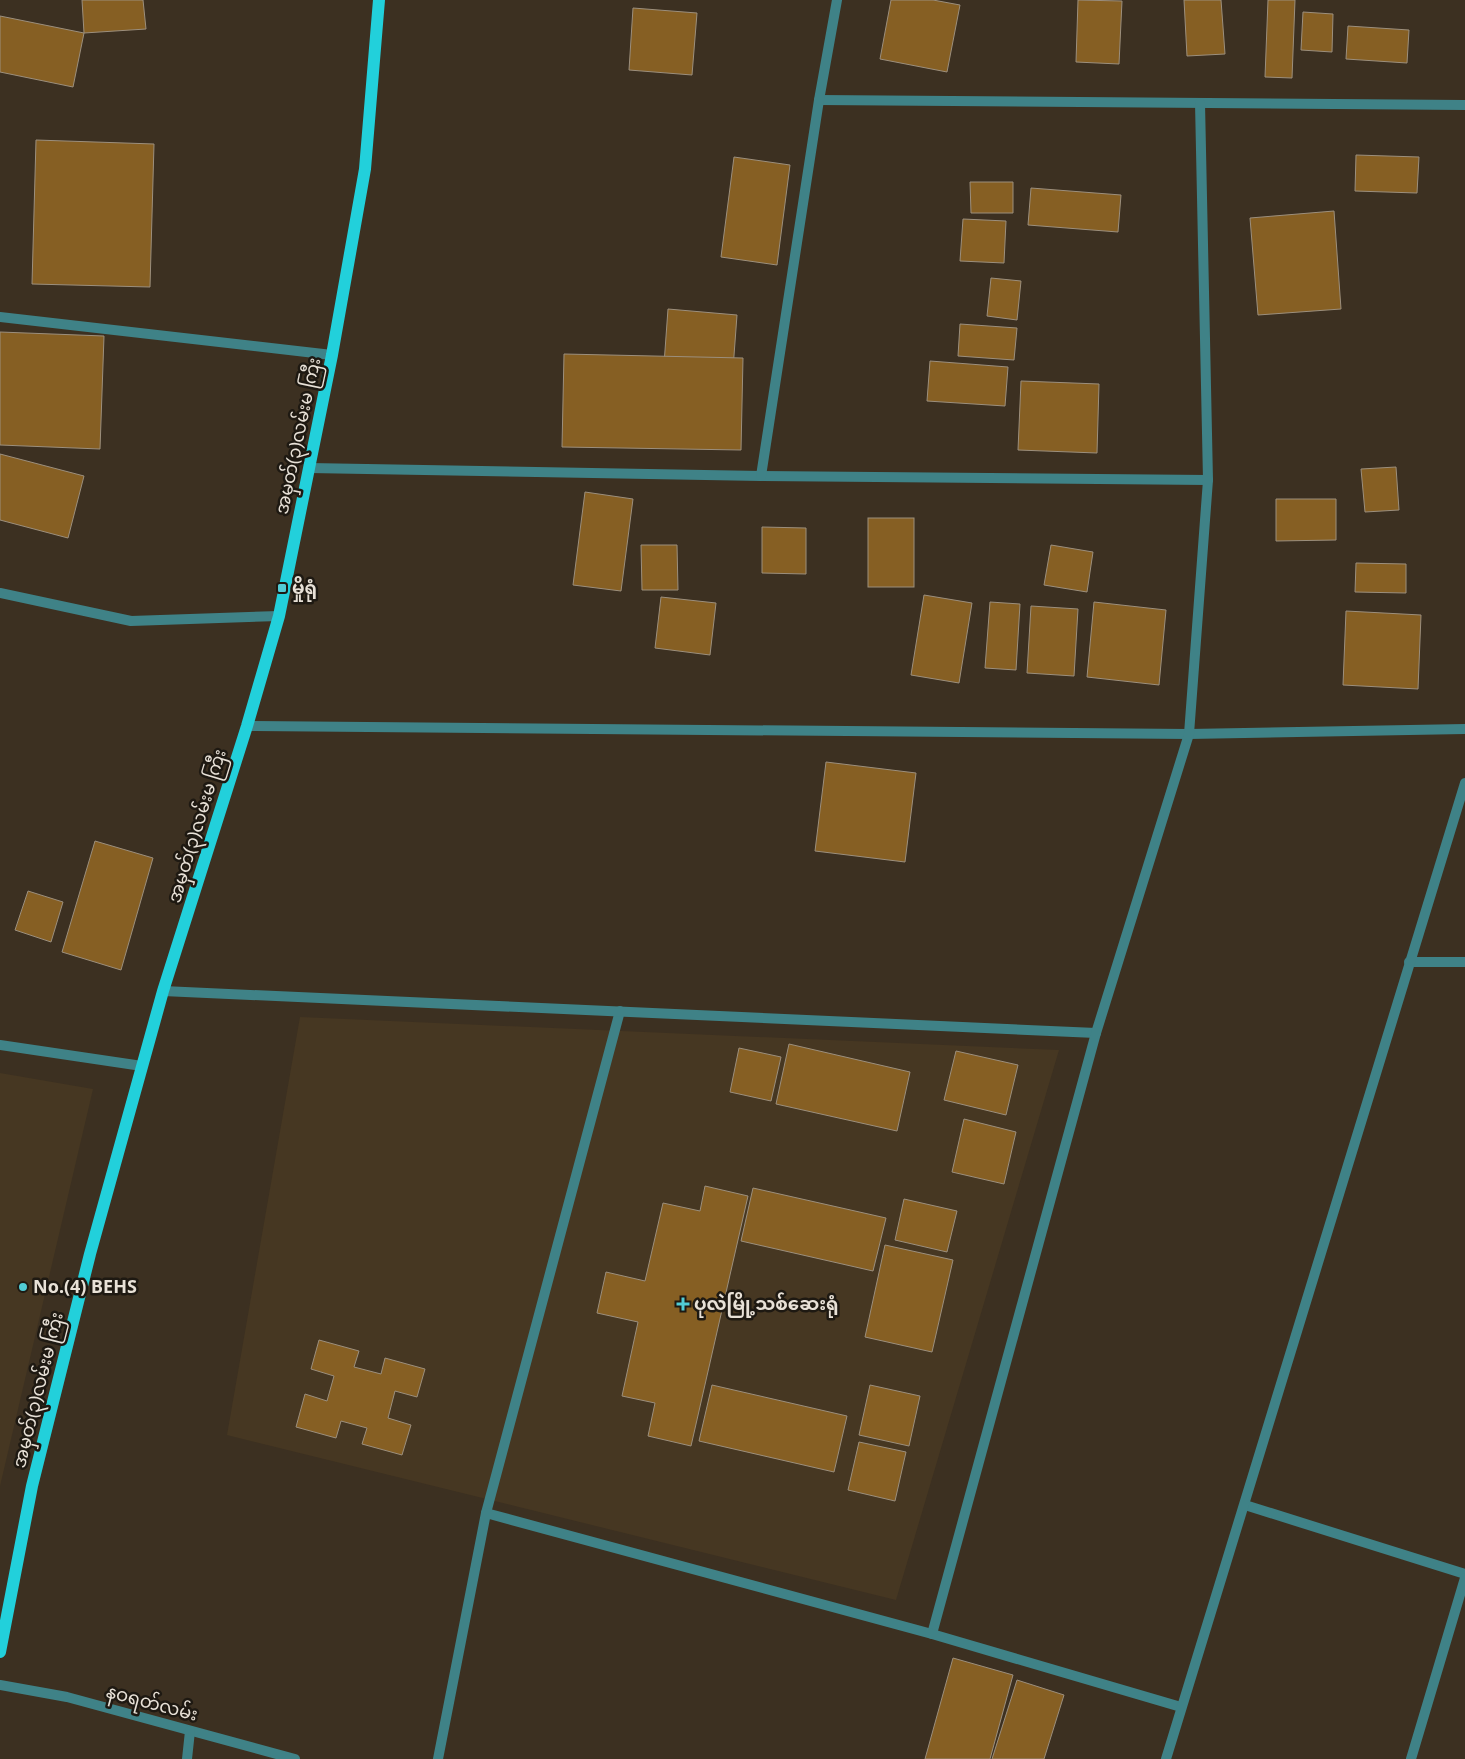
<svg xmlns="http://www.w3.org/2000/svg" width="1465" height="1759" viewBox="0 0 1465 1759" font-family="'Noto Sans','Noto Sans Myanmar',sans-serif">
	<style>
		.built { fill: #463722 }
		.building { fill: #865f23; stroke: #9c8f7d }
		.lines { fill: none; stroke-linecap: round; stroke-linejoin: round }
		.lane { stroke: #3f8287; stroke-width: 10 }
		.street { stroke: #3f8287; stroke-width: 10 }
		.primary { stroke: #22d0db; stroke-width: 12 }
		.poi-dot { fill: #51ccd5; stroke: #1e1912; stroke-width: 2 }
		.labels { text-anchor: middle; stroke-width: 5; stroke-linejoin: round; paint-order: stroke }
		.street-label { font-size: 18px; fill: #e8e1d7; stroke: #1e1912 }
		.poi-label { font-size: 18px; font-weight: bold; fill: #e8e1d7; stroke: #1e1912; text-anchor: start }
	</style>
	<rect width="100%" height="100%" fill="#3c3021"/>
	<g class="built">
		<polygon points="300,1017 1059,1050 896,1600 227,1435"/>
		<polygon points="0,1073 93,1089 0,1486"/>
	</g>
	<g class="building">
		<polygon points="82,0 143,0 146,29 84,33"/>
		<polygon points="891,0 933,0 960,5 947,72 880,59"/>
		<polygon points="1078,0 1122,1 1119,64 1076,62"/>
		<polygon points="1184,0 1221,0 1225,54 1187,56"/>
		<polygon points="1268,0 1295,0 1292,78 1265,77"/>
		<polygon points="633,8 697,13 692,75 629,70"/>
		<polygon points="1303,12 1333,14 1332,52 1301,50"/>
		<polygon points="0,16 84,33 73,87 0,72"/>
		<polygon points="1348,26 1409,30 1407,63 1346,59"/>
		<polygon points="36,140 154,144 150,287 32,284"/>
		<polygon points="1356,155 1419,157 1417,193 1355,191"/>
		<polygon points="734,157 790,165 777,265 721,257"/>
		<polygon points="970,182 1013,182 1013,213 971,213"/>
		<polygon points="1031,188 1121,195 1118,232 1028,225"/>
		<polygon points="1334,211 1341,309 1258,315 1250,218"/>
		<polygon points="963,219 1006,221 1004,263 960,261"/>
		<polygon points="991,278 1021,281 1017,320 987,316"/>
		<polygon points="668,309 737,315 733,369 664,364"/>
		<polygon points="960,324 1017,328 1014,360 958,356"/>
		<polygon points="0,332 104,336 100,449 0,445"/>
		<polygon points="564,354 743,358 741,450 562,447"/>
		<polygon points="930,361 1008,367 1005,406 927,401"/>
		<polygon points="1021,381 1099,384 1097,453 1018,450"/>
		<polygon points="0,454 84,476 68,538 0,520"/>
		<polygon points="1396,467 1399,510 1365,512 1361,469"/>
		<polygon points="585,492 633,499 621,591 573,585"/>
		<polygon points="1276,499 1336,499 1336,540 1276,541"/>
		<rect x="868" y="518" width="46" height="69"/>
		<polygon points="762,527 806,528 806,574 762,573"/>
		<polygon points="641,545 677,545 678,590 642,590"/>
		<polygon points="1051,545 1093,552 1087,592 1044,585"/>
		<polygon points="1356,563 1406,564 1406,593 1355,592"/>
		<polygon points="924,595 972,603 959,683 911,675"/>
		<polygon points="661,597 716,603 710,655 655,648"/>
		<polygon points="990,602 1020,604 1016,670 985,668"/>
		<polygon points="1094,602 1166,610 1159,685 1087,677"/>
		<polygon points="1031,606 1078,609 1074,676 1027,673"/>
		<polygon points="1346,611 1421,615 1418,689 1343,685"/>
		<polygon points="826,762 916,773 905,862 815,851"/>
		<polygon points="95,841 153,858 121,970 62,952"/>
		<polygon points="28,891 63,902 51,942 15,930"/>
		<polygon points="789,1044 910,1072 897,1131 776,1104"/>
		<polygon points="739,1048 781,1057 771,1101 730,1092"/>
		<polygon points="956,1051 1018,1065 1006,1115 944,1100"/>
		<polygon points="964,1119 1016,1132 1004,1184 952,1172"/>
		<polygon points="705,1186 748,1196 691,1446 648,1436 655,1403 622,1396 638,1322 597,1313 606,1272 645,1281 663,1203 700,1211"/>
		<polygon points="753,1188 886,1218 873,1271 741,1241"/>
		<polygon points="904,1199 957,1211 947,1252 895,1240"/>
		<polygon points="885,1245 953,1260 932,1352 865,1337"/>
		<polygon points="319,1340 359,1351 354,1367 381,1374 385,1358 425,1369 417,1397 395,1391 388,1418 411,1425 402,1455 362,1444 367,1428 341,1421 336,1438 296,1427 305,1394 327,1401 334,1376 311,1369"/>
		<polygon points="712,1385 847,1416 834,1472 699,1441"/>
		<polygon points="870,1385 920,1396 909,1446 859,1435"/>
		<polygon points="859,1442 906,1452 895,1501 848,1490"/>
		<polygon points="953,1658 1013,1675 990,1759 925,1759"/>
		<polygon points="1017,1680 1064,1695 1044,1759 992,1759"/>
	</g>
	<g class="lines">
		<polyline class="lane" points="486,1513 620,1011"/>
		<g class="street">
			<polyline points="819,100 1465,105"/>
			<polyline points="0,317 332,355"/>
			<polyline points="309,468 761,476 1208,480"/>
			<polyline points="761,476 819,100 837,0"/>
			<polyline points="0,593 131,621 279,616"/>
			<polyline points="247,726 1189,734 1465,729"/>
			<polyline points="1409,962 1465,962"/>
			<polyline points="163,991 1096,1033"/>
			<polyline points="0,1045 142,1066"/>
			<polyline points="1245,1505 1465,1574"/>
			<polyline points="932,1634 1096,1033 1189,734 1208,480 1200,103"/>
			<polyline points="0,1685 67,1697 295,1759"/>
			<polyline points="187,1759 190,1731"/>
			<polyline points="438,1759 486,1513 932,1634 1181,1707"/>
			<polyline points="1166,1759 1465,783"/>
			<polyline points="1411,1759 1465,1578"/>
		</g>
		<polyline class="primary" points="0,1652 32,1486 90,1254 163,991 247,726 279,616 332,355 365,169 379,0"/>
	</g>
	<g class="poi-dot">
		<rect x="277" y="583" width="10" height="10" rx="2.5"/>
		<circle cx="23" cy="1287" r="5"/>
		<path d="M680.5 1296.5h5v5h5v5h-5v5h-5v-5h-5v-5h5z"/>
	</g>
	<g class="labels">
		<g class="street-label">
			<text transform="translate(298 436) rotate(-78)" y="6">အမှတ်(၃)လမ်းမ ကြီး</text>
			<text transform="translate(197 826) rotate(-73)" y="6">အမှတ်(၃)လမ်းမ ကြီး</text>
			<text transform="translate(38 1390) rotate(-76)" y="6">အမှတ်(၃)လမ်းမ ကြီး</text>
			<text transform="translate(152 1703) rotate(15)" y="6">နဝရတ်လမ်း</text>
		</g>
		<g class="poi-label">
			<text x="292" y="594">မှိုရုံ</text>
			<text x="33" y="1293">No.(4) BEHS</text>
			<text x="694" y="1310">ပုလဲမြို့သစ်ဆေးရုံ</text>
		</g>
	</g>
</svg>
